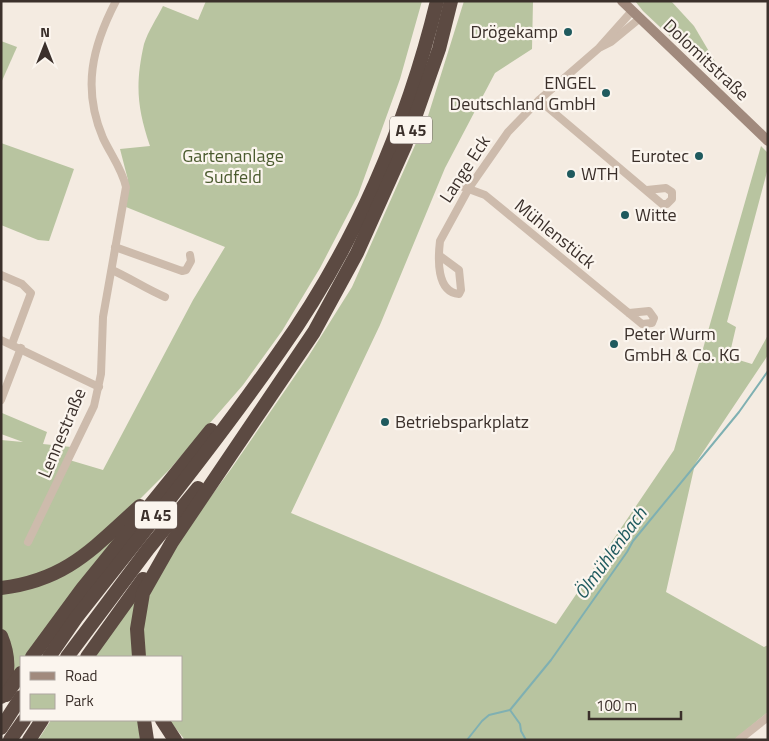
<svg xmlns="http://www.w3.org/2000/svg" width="769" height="741" viewBox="0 0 769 741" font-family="'Titillium Web',sans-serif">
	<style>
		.green { fill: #b8c4a0 }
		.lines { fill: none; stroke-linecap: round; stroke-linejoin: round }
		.stream { stroke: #7fb0b2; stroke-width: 2 }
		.street { stroke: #cdbbac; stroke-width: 8 }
		.secondary { stroke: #a18a7d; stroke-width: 10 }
		.highway { stroke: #5c4a42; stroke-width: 14 }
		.poi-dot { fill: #1f5a5e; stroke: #fbf5ee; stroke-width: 2 }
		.labels { text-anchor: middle; stroke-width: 4.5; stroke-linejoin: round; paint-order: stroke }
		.shield { fill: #fbf5ee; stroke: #756b66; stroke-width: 1 }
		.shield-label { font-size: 16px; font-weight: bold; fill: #3b302b }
		.poi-label { font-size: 18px; fill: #3b302b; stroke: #fbf5ee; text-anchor: start }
		.street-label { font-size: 18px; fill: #3b302b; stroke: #fbf5ee }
		.park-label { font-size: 18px; fill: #4a5a2e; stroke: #fbf5ee }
		.water-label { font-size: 19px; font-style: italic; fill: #1f5a5e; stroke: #fbf5ee }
	</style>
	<rect width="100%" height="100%" fill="#f4ebe1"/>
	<g class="green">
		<path d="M 206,1 L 422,1 L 400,79 L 358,195 L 320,268 L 282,331 L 243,385 L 169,470 L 115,524 L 50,572 L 1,583 L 1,440 L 23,442 L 1,434 L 2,413 L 47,432 L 43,444 L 71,447 L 66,459 L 103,470 L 193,300 L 225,247 L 126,207 L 128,180 L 120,149 L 150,146 C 137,108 135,84 144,44 C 148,31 157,18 163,6 L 198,20 Z"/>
		<polygon points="464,1 533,1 532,49 495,73 445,168 380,325 291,513 556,624 674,450 761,146 768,153 768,168 727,322 736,327 729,357 752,364 768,335 768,355 695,464 666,592 764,647 768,645 768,712 734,740 185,740 169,720 181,720 181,657 143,657 141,641 145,605 165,559 231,469 308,357 352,287 428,116"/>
		<polygon points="635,1 671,1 694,26 717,65 710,74 643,11"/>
		<polygon points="1,41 17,47 1,83"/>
		<polygon points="1,143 74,169 49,241 38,240 1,225"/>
		<path d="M 136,514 L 27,657 L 21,657 L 21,665 L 12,679 L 1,628 L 1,593 C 67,587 91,558 136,514 Z"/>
		<polygon points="140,592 134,657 92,657"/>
		<polygon points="51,720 138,720 140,740 38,740"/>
	</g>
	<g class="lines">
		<g class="stream">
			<polyline points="510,710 520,724 521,731 526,740"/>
			<polyline points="467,740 482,721 489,715 510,710 551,660 627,552 633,541 739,412 768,371"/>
		</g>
		<g class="street">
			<polyline points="601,47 611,42 639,19"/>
			<polyline points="539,100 662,204 667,204 672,199 672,192 666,188 647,190"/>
			<polyline points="458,185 485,195 642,324 652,323 654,318 649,311 629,313"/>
			<polyline points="115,247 182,271 186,270 191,261 190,255"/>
			<path d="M 440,256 L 459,270 L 461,290 L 459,294 C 436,292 438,258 440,241 L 469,188 L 508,132 L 539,100 L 599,48 L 632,11"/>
			<path d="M 112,270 C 130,278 146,289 165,297"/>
			<polyline points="1,275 22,284 31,293 12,344"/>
			<polyline points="1,340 99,387"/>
			<polyline points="1,400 21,348"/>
			<path d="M 28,542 L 94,406 L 101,374 L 103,317 L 126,187 C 122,169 111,155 103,138 C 82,89 92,47 116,1"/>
			<polyline points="739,740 768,717"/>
		</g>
		<polyline class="secondary" points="622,1 768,141"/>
		<g class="highway">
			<path d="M 1,588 C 67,580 93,548 140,506"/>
			<path d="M 1,636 C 10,657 9,675 1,697"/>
			<polyline points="32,657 82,589 211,430"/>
			<path d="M 49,657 L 76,618 C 145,530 216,443 280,351 C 354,247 407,125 437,1"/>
			<polyline points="67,657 148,549 198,488"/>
			<polyline points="87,657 143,579"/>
			<polyline points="139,657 137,629 143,593 172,542 314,332 357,253 405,146 439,49 451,1"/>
			<polyline points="6,695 21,673"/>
			<polyline points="144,720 147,740"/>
			<polyline points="162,720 175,740"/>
			<polyline points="1,728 21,697"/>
			<polyline points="10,740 24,720"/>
			<polyline points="29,740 42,720"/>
		</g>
	</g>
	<g class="poi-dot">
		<circle cx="568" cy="32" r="5"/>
		<circle cx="606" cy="93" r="5"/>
		<circle cx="699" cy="156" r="5"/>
		<circle cx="571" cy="174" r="5"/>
		<circle cx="625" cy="215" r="5"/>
		<circle cx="614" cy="344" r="5"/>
		<circle cx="385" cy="422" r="5"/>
	</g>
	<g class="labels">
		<g class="shield">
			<rect x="390" y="116.5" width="42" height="27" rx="4"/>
			<rect x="135" y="501.5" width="42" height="27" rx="4"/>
		</g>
		<g class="shield-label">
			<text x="411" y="136">A 45</text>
			<text x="156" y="521">A 45</text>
		</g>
		<g class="poi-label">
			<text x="558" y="38" text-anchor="end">Drögekamp</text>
			<text x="596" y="89" text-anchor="end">ENGEL<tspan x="596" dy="21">Deutschland GmbH</tspan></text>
			<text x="689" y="162" text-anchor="end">Eurotec</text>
			<text x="581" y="180">WTH</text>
			<text x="635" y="221">Witte</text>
			<text x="624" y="340">Peter Wurm<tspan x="624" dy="21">GmbH &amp; Co. KG</tspan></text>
			<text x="395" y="428">Betriebsparkplatz</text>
		</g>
		<g class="street-label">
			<text transform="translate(706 60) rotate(43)" y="6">Dolomitstraße</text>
			<text transform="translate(465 169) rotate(-57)" y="6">Lange Eck</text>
			<text transform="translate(555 234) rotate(39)" y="6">Mühlenstück</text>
			<text transform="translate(62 433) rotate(-67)" y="6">Lennestraße</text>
		</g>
		<g class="park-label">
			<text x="233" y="162">Gartenanlage<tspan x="233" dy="21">Sudfeld</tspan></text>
		</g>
		<g class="water-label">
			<text transform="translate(610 553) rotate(-54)" y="7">Ölmühlenbach</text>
		</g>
	</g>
	<rect width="769" height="741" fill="none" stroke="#3b302b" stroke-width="5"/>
	<rect x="20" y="656" width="162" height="65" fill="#fbf5ee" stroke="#aea6a0"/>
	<rect x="30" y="672" width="25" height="8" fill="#a18a7d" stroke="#aea6a0"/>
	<text x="65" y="681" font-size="15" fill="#3b302b">Road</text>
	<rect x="30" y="694" width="25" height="15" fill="#b8c4a0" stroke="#aea6a0"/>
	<text x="65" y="706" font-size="15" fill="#3b302b">Park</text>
	<g transform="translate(45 45)" stroke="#fbf5ee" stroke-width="4" paint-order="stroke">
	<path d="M0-4L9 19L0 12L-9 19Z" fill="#3b302b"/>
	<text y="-8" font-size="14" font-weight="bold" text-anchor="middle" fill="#3b302b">N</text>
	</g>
	<path d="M589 711v8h92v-8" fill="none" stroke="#3b302b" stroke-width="2.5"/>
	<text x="596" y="711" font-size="15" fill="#3b302b" stroke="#fbf5ee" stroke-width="4" paint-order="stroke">100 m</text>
</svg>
